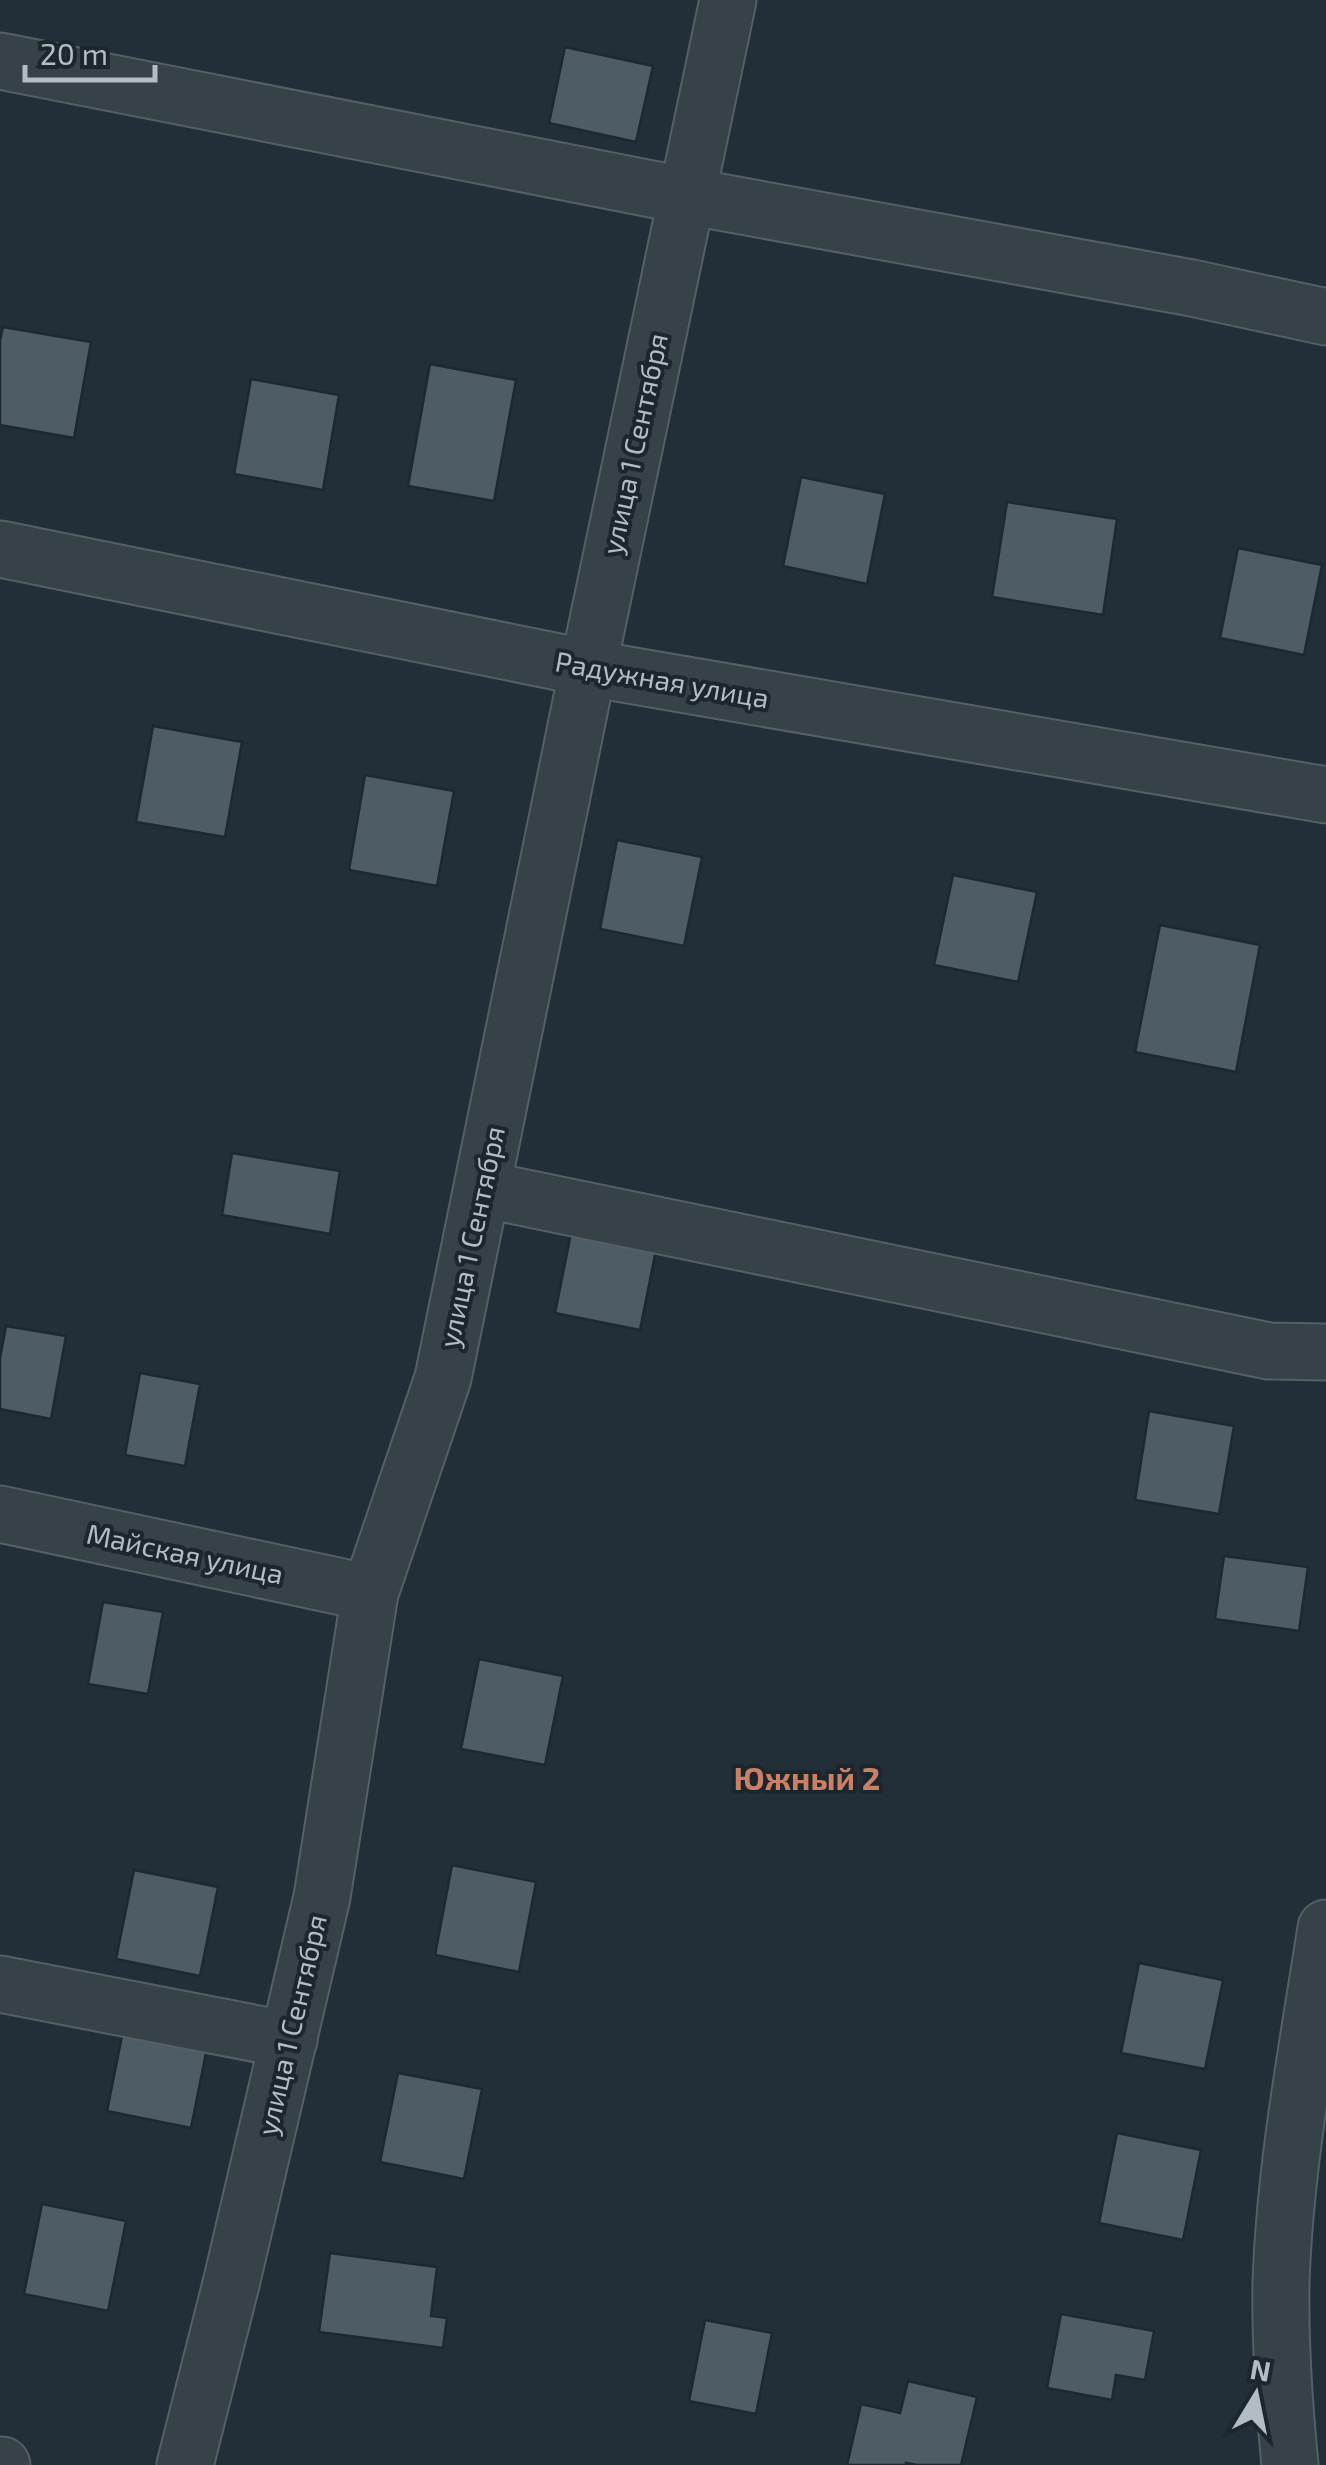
<svg xmlns="http://www.w3.org/2000/svg" width="1326" height="2465" viewBox="0 0 1326 2465" font-family="'Exo 2',sans-serif">
	<style>
		.building { fill: #4e5c66; stroke: #1e282f; stroke-width: 2.5 }
		.lines { fill: none; stroke-linecap: round; stroke-linejoin: round }
		.minor-casing { stroke: #545f66; stroke-width: 59 }
		.minor { stroke: #364148; stroke-width: 55 }
		.labels { text-anchor: middle; stroke-width: 8; stroke-linejoin: round; paint-order: stroke }
		.street-label { font-size: 28px; fill: #b1bcc4; stroke: #1c262d }
		.quarter-label { font-size: 32px; font-weight: bold; fill: #cb8065; stroke: #1c262d }
	</style>
	<rect width="100%" height="100%" fill="#232f38"/>
	<g class="building">
		<polygon points="565,47 653,66 636,142 549,123"/>
		<polygon points="3,327 91,342 74,438 0,425 0,341"/>
		<polygon points="430,364 516,380 494,501 408,486"/>
		<polygon points="251,379 339,395 323,490 234,474"/>
		<polygon points="801,477 885,494 867,584 783,566"/>
		<polygon points="1007,502 1117,519 1103,615 992,597"/>
		<polygon points="1238,548 1322,565 1304,655 1220,638"/>
		<polygon points="153,726 242,742 225,837 136,822"/>
		<polygon points="365,775 454,791 437,886 349,870"/>
		<polygon points="617,840 702,857 684,946 600,929"/>
		<polygon points="953,875 1037,892 1018,982 934,965"/>
		<polygon points="1160,925 1260,945 1236,1072 1135,1052"/>
		<polygon points="232,1153 340,1171 330,1234 222,1215"/>
		<polygon points="573,1223 658,1240 640,1330 555,1313"/>
		<polygon points="6,1326 66,1336 51,1419 0,1409 0,1358"/>
		<polygon points="140,1373 200,1384 185,1466 125,1455"/>
		<polygon points="1149,1411 1234,1426 1219,1514 1135,1500"/>
		<polygon points="1224,1556 1308,1567 1299,1631 1215,1619"/>
		<polygon points="103,1602 163,1612 148,1694 88,1684"/>
		<polygon points="479,1659 563,1676 545,1765 461,1749"/>
		<polygon points="452,1865 536,1882 519,1972 435,1955"/>
		<polygon points="134,1870 218,1887 200,1976 116,1959"/>
		<polygon points="1139,1963 1223,1980 1205,2069 1121,2053"/>
		<polygon points="125,2021 209,2038 191,2128 107,2111"/>
		<polygon points="398,2073 482,2089 464,2179 380,2162"/>
		<polygon points="1117,2133 1201,2150 1183,2240 1099,2223"/>
		<polygon points="42,2204 126,2221 108,2311 24,2294"/>
		<polygon points="330,2253 437,2267 431,2316 447,2318 443,2348 319,2332"/>
		<polygon points="1061,2314 1154,2331 1145,2380 1116,2375 1112,2400 1047,2388"/>
		<polygon points="705,2320 772,2333 756,2414 689,2401"/>
		<polygon points="908,2381 977,2397 961,2465 917,2465 906,2463 906,2465 847,2465 861,2404 900,2413"/>
	</g>
	<g class="lines">
		<g class="minor-casing">
			<g id="minor">
				<polyline points="0,61 687,196 1192,288 1326,317"/>
				<polyline points="0,549 588,668 1326,795"/>
				<polyline points="482,1189 1269,1351 1326,1352"/>
				<polyline points="0,1514 370,1593"/>
				<polyline points="0,1984 289,2040"/>
				<polyline points="0,2465 2,2465"/>
				<polyline points="185,2465 231,2284 322,1897 370,1593 443,1378 588,668 728,0"/>
				<path d="M 1290,2465 C 1284,2404 1280,2343 1281,2283 C 1285,2164 1308,2045 1326,1928"/>
			</g>
		</g>
		<use href="#minor" class="minor"/>
	</g>
	<g class="labels">
		<g class="street-label">
			<text transform="translate(635 444) rotate(-78)" y="10">улица 1 Сентября</text>
			<text transform="translate(662 680) rotate(10)" y="10">Радужная улица</text>
			<text transform="translate(472 1237) rotate(-78)" y="10">улица 1 Сентября</text>
			<text transform="translate(185 1554) rotate(12)" y="10">Майская улица</text>
			<text transform="translate(292 2025) rotate(-77)" y="10">улица 1 Сентября</text>
		</g>
		<g class="quarter-label">
			<text x="807" y="1790">Южный 2</text>
		</g>
	</g>
	<g transform="translate(1256 2395) rotate(10)" stroke="#1c262d" stroke-width="8" paint-order="stroke">
	<path d="M0-8L18 38L0 25L-18 38Z" fill="#b1bcc4"/>
	<text y="-15" font-size="28" font-weight="bold" text-anchor="middle" fill="#b1bcc4">N</text>
	</g>
	<path d="M25 65v15h130v-15" fill="none" stroke="#b1bcc4" stroke-width="5"/>
	<text x="40" y="65" font-size="30" fill="#b1bcc4" stroke="#1c262d" stroke-width="8" paint-order="stroke">20 m</text>
</svg>
